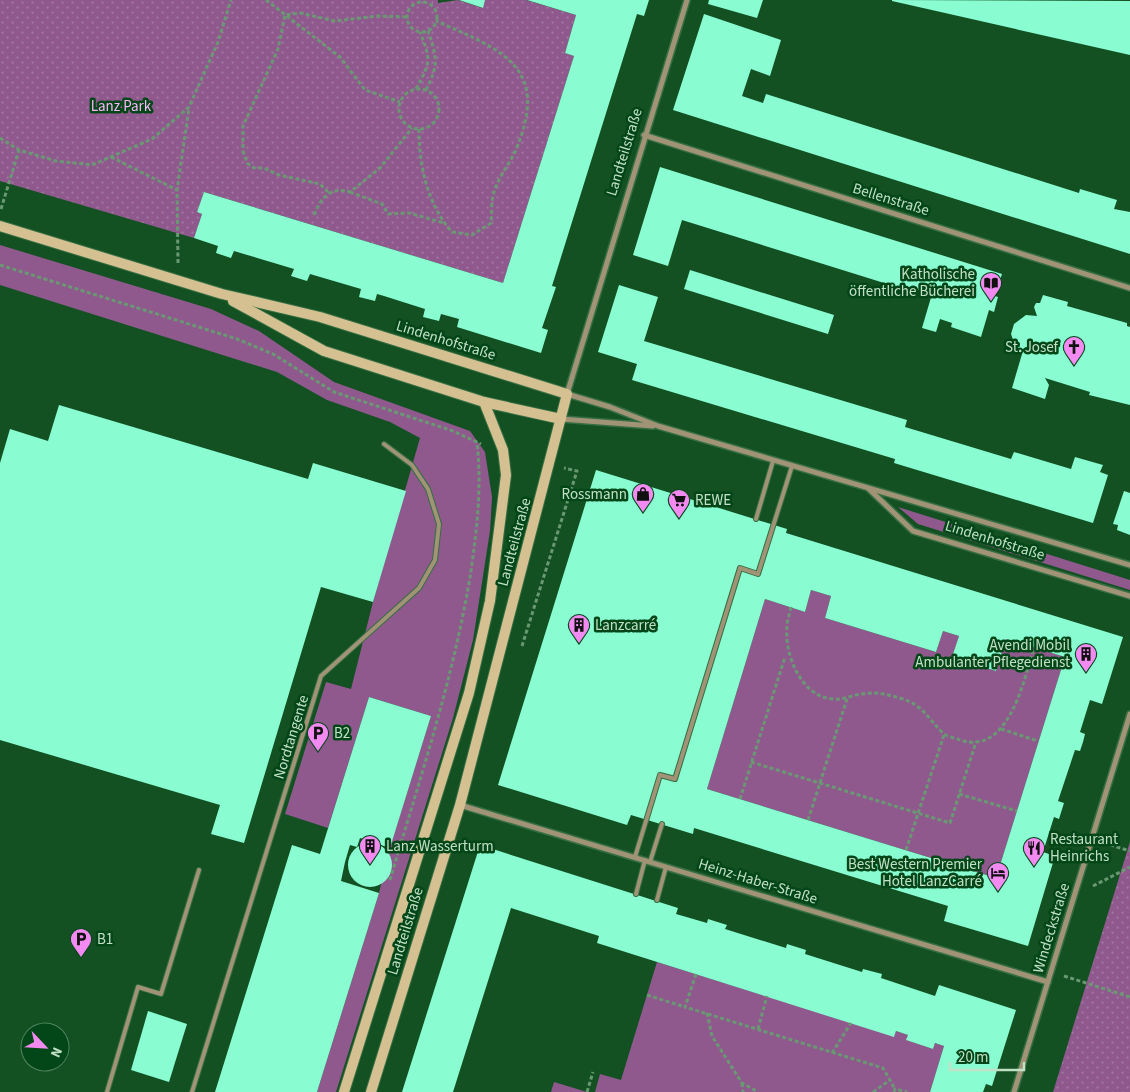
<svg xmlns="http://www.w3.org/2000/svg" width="1130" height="1092" viewBox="0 0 1130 1092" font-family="'Source Sans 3',sans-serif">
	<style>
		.grass { fill: #8f598e }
		.park { fill: url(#park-dots) }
		.building { fill: #89fcd2; fill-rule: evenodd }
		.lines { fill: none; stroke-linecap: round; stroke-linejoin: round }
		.lane-casing { stroke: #366e43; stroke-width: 6 }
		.street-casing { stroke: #366e43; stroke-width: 8 }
		.secondary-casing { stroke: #366e43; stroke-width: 12 }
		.path { stroke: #699872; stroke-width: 3; stroke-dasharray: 4 2.5; stroke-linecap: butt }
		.lane { stroke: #a09376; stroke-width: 4 }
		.street { stroke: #a09376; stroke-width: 5 }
		.secondary { stroke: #d4c090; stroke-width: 10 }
		.labels { text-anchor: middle; stroke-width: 5; stroke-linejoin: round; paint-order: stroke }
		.park-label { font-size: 15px; fill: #ffb7fd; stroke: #034618 }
		.street-label { font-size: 15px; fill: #c2e0c5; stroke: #034618 }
		.poi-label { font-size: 15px; fill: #c2e0c5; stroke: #034618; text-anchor: start }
	</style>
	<defs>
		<pattern id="park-dots" width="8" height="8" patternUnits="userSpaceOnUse" patternTransform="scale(1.25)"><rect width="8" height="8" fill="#8f598e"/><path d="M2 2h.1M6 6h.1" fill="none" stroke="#a278a1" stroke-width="1.8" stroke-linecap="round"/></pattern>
	</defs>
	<rect width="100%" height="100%" fill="#135122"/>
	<g class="grass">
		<polygon points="0,245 211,309 259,331 334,382 470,431 485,452 492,497 490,531 473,640 453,718 336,1092 317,1092 379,893 390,847 431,716 369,697 328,828 285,814 326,682 351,689 373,602 420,438 390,422 327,400 277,372 0,285"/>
		<polygon points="898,507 1130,580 1130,590 918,524"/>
		<polygon points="811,590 831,596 825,618 936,652 943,631 959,636 952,657 996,671 1006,639 1065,657 996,878 707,789 765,599 805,612"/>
		<polygon points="657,962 894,1036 896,1031 908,1035 907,1040 933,1049 935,1043 944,1046 930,1092 595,1092 600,1074 621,1080"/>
		<polygon points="554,1082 587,1092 551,1092"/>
	</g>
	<g class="park">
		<polygon points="0,0 438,0 438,3 458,0 482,8 485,0 526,0 576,15 565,53 574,56 503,283 204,192 197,212 202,214 194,238 0,181"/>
		<polygon points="1130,842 1130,1092 1053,1092"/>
	</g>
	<g class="building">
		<polygon points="459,0 485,0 483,8"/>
		<polygon points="527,0 649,0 644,16 637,14 552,286 556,287 542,328 548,330 541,353 457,327 459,319 441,314 439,321 423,317 425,309 384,296 377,294 375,301 359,297 361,289 310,274 307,281 291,276 294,269 234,251 231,258 216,253 218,246 194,238 202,214 197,212 204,192 503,283 574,56 565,53 576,15"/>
		<polygon points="709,0 763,0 757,18 708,4"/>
		<polygon points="892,0 1130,1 1130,55 892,1"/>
		<polygon points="704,14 781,40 770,76 751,69 742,96 763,103 766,94 1079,193 1080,189 1117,200 1114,209 1130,212 1130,254 673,110"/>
		<polygon points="660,167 1002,274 995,296 998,297 994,312 989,310 981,337 951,327 952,323 940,319 936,332 922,328 932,294 914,289 913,292 682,220 668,266 633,255"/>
		<polygon points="690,270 834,315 828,334 684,289"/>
		<polygon points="619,285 658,297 644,341 907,420 905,427 1011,459 1014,452 1071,469 1075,457 1103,465 1100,472 1108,475 1093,523 894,463 895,459 632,380 637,364 598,352"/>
		<polygon points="1043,295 1068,302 1067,306 1127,323 1127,326 1130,327 1130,405 1089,395 1090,392 1045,378 1049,385 1045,399 1012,388 1022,354 1016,348 1011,334 1014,324 1026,315 1037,316 1034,307 1036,303 1040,303"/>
		<polygon points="59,405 308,479 313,463 406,491 373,602 321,587 244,843 211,834 220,805 0,740 0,463 10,429 48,441"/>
		<path d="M 596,470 L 787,529 L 786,533 L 1123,637 L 1102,704 L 1090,700 L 1080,732 L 1085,734 L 1083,742 L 1080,751 L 1075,750 L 1058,801 L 1064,803 L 1059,819 L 1054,817 L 1043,852 L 1055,856 L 1028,946 L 944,921 L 948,906 L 694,828 L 693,834 L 631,815 L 627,825 L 498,785 ZM 811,590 L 831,596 L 825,618 L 936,652 L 943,631 L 959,636 L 952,657 L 996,671 L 1006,639 L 1065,657 L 996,878 L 707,789 L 765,599 L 805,612 Z"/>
		<polygon points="1124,491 1130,493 1130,535 1117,530 1118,525 1113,524"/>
		<polygon points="369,697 431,716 390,848 360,838 357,847 350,845 345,862 341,881 379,893 317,1092 215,1092 292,845 320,854"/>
		<circle cx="370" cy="865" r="22"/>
		<polygon points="480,845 678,908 676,914 707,923 708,919 727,925 725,929 786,948 787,944 806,950 805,954 862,972 863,969 882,974 881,978 935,996 939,985 1016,1010 992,1086 986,1084 983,1092 930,1092 944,1046 935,1043 933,1049 906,1040 908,1035 896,1031 894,1037 597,943 599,936 511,908 453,1092 402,1092"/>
		<polygon points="148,1011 187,1024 169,1082 131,1070"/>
	</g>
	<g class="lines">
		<g class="lane-casing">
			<g id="lane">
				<polyline points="756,519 773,461"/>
				<polyline points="635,857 660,775 675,779 740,568 758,574 792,466"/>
				<polyline points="650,862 662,824"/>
				<polyline points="636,894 645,860"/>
				<polyline points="657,900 666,867"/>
				<polyline points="107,1092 138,987 161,994 199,870"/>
				<polyline points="192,1092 321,676 419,588 435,560 439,524 428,489 412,465 384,444"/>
			</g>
		</g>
		<g class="street-casing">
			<g id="street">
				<polyline points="687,0 567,394 610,407 658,426 1130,565"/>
				<polyline points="644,135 1130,288"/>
				<polyline points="561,419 653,426"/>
				<polyline points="869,489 913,531 1130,596"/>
				<polyline points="460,805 1048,982"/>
				<polyline points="1014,1092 1130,714"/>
			</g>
		</g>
		<g class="secondary-casing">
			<g id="secondary">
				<polyline points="0,226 222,294 320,317 567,394 460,805 371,1092"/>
				<polyline points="233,301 324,351 484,402 561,419"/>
				<polyline points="344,1092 469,693 490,601 506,475 503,450 484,402"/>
			</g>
		</g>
		<g class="path">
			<polyline points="266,0 340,57 365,90 400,102"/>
			<circle cx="422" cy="17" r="15"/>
			<path d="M 416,89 C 431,61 431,61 420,32"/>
			<circle cx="419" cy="109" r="20"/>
			<path d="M 426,90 C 439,65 437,57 428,31"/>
			<path d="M 419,129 C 419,165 427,204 452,232 L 472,235 L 491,223 C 492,214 491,204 493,196 C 496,181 508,166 515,152 C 551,68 505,51 436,21"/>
			<polyline points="0,138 19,150 56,161 92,165 152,139 189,107 218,42 231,0"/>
			<polyline points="111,157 177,190"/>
			<polyline points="328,192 320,184 279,175 264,168 254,168 247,163 243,151 243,126 278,49 285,15 300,13 335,21 378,16 407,17"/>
			<polyline points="350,192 382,204 388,214 409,213 444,223"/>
			<polyline points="1,209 19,150"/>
			<path d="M 314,215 C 321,198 330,186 350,192 L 380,168 L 412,128"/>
			<polyline points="178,263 177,190 189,108"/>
			<polyline points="0,265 237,339 273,354 334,392 453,431 481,444"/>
			<path d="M 791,607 C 790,613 787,620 787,626 C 784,654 801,697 833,699 C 844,700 852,695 862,694 C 877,691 889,695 903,699 C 924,706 929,720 943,733 C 947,737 955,738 960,740 C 1009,756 1024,680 1034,647"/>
			<polyline points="522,646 577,471 564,468"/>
			<polyline points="1001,729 1038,741"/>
			<polyline points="751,762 950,823 976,742"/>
			<polyline points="959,794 1017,811"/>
			<polyline points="740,799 785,657"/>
			<polyline points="808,820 847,699"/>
			<polyline points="1104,843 1130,851"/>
			<polyline points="906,850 944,735"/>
			<path d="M 390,880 C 420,778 454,677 471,571 C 477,528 482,486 477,443"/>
			<polyline points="1093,886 1130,867"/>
			<polyline points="696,974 685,1007 883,1068 895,1089"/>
			<polyline points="1064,976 1130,997"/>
			<polyline points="647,995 685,1007"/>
			<polyline points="707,1013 712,1036 742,1083 758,1092"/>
			<polyline points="758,1029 767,996"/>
			<polyline points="832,1053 851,1023"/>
			<polyline points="742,1083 743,1092"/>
			<polyline points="587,1092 593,1072"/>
			<polyline points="873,1092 890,1080"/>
			<polyline points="894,1092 895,1089 907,1092"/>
		</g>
		<use href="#lane" class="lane"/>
		<use href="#street" class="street"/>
		<use href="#secondary" class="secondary"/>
	</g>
	<defs>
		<g id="library-pin" transform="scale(1.125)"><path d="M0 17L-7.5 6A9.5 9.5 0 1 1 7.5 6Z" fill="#f38af1" stroke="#034618"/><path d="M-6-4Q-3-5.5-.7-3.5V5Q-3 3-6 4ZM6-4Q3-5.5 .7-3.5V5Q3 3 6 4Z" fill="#111"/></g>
		<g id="church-pin" transform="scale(1.125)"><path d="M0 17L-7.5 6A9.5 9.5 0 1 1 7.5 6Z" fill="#f38af1" stroke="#034618"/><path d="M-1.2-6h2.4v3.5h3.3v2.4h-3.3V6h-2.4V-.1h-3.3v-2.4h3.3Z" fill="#111"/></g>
		<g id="shop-pin" transform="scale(1.125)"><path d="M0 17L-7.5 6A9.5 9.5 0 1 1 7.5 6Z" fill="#f38af1" stroke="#034618"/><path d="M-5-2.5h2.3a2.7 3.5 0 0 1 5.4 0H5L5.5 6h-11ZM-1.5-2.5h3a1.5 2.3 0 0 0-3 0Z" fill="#111"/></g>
		<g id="supermarket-pin" transform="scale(1.125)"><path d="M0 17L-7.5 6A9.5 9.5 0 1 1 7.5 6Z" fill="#f38af1" stroke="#034618"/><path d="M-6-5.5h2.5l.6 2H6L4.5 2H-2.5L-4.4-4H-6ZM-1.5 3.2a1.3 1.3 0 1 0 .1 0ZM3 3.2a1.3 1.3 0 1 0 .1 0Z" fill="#111"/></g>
		<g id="building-pin" transform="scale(1.125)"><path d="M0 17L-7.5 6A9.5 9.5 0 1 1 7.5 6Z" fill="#f38af1" stroke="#034618"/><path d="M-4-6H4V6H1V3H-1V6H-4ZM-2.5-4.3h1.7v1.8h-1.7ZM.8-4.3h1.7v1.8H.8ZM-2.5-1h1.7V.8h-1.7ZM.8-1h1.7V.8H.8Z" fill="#111"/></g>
		<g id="parking-pin" transform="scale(1.125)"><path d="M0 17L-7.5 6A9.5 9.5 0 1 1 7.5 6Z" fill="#f38af1" stroke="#034618"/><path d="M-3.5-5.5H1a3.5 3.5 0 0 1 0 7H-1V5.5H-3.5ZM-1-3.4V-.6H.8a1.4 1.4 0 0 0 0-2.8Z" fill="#111"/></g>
		<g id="restaurant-pin" transform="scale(1.125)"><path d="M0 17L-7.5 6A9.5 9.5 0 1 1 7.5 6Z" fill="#f38af1" stroke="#034618"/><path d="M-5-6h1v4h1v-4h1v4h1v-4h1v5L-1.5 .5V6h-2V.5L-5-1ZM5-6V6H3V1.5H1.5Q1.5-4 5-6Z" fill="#111"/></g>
		<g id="hotel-pin" transform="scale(1.125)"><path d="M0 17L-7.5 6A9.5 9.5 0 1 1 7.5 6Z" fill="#f38af1" stroke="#034618"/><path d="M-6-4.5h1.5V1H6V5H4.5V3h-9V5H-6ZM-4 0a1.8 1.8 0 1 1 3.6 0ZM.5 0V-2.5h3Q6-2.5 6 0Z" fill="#111"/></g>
	</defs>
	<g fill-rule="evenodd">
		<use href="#library-pin" x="991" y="283"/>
		<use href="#church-pin" x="1074" y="347"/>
		<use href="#shop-pin" x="643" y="494"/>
		<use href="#supermarket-pin" x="679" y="500"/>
		<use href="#building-pin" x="579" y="625"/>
		<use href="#building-pin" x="1086" y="654"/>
		<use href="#parking-pin" x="318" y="733"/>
		<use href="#building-pin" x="370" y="846"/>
		<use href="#restaurant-pin" x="1034" y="848"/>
		<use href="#hotel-pin" x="998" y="873"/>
		<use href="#parking-pin" x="81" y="939"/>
	</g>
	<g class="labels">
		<g class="park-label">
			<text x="121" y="111">Lanz Park</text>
		</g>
		<g class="street-label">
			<text transform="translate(624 152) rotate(-73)" y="5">Landteilstraße</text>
			<text transform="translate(891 199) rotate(17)" y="5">Bellenstraße</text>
			<text transform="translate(446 340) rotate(17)" y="5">Lindenhofstraße</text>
			<text transform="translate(995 540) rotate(17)" y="5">Lindenhofstraße</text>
			<text transform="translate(514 542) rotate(-75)" y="5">Landteilstraße</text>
			<text transform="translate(291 737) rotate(-73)" y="5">Nordtangente</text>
			<text transform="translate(758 881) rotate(17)" y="5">Heinz-Haber-Straße</text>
			<text transform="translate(1051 928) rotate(-73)" y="5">Windeckstraße</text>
			<text transform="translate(405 931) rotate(-73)" y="5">Landteilstraße</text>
		</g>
		<g class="poi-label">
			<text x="975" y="279" text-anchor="end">Katholische<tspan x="975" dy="17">öffentliche Bücherei</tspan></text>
			<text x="1058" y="352" text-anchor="end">St. Josef</text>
			<text x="627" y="499" text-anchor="end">Rossmann</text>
			<text x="695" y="505">REWE</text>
			<text x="595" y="630">Lanzcarré</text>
			<text x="1070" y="650" text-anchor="end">Avendi Mobil<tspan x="1070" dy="17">Ambulanter Pflegedienst</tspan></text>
			<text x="334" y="738">B2</text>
			<text x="1050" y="844">Restaurant<tspan x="1050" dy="17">Heinrichs</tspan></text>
			<text x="386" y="851">Lanz Wasserturm</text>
			<text x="982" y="869" text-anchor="end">Best Western Premier<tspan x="982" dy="17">Hotel LanzCarré</tspan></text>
			<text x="97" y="944">B1</text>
		</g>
	</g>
	<g transform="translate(45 1047) rotate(115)"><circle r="24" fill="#034618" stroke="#4f845d"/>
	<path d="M0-4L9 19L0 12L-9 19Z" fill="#f38af1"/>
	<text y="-8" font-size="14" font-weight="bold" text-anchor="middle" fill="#c2e0c5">N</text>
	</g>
	<path d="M950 1062v8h74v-8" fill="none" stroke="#c2e0c5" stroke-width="2.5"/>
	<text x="958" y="1062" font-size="15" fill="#c2e0c5" stroke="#034618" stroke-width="4" paint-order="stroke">20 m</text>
</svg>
